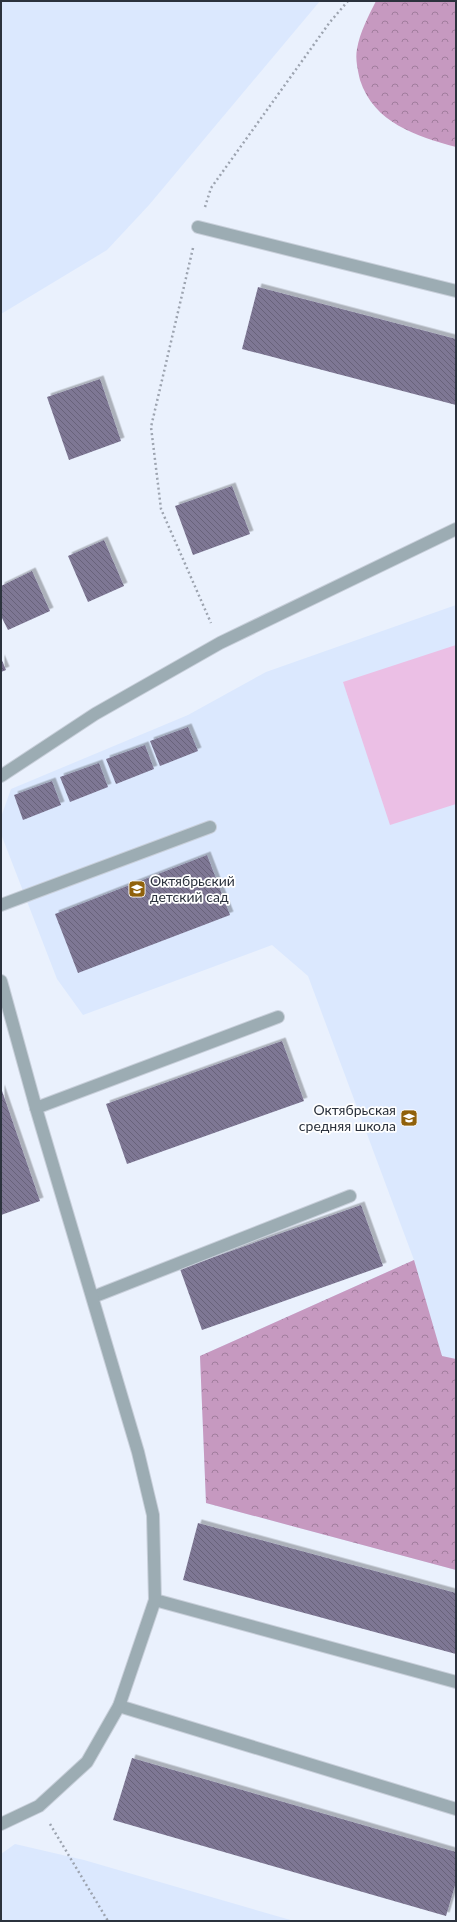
<svg xmlns="http://www.w3.org/2000/svg" width="457" height="1922" viewBox="0 0 457 1922" font-family="Lato,sans-serif">
	<style>
		.built { fill: #dbe8fe }
		.forest { fill: url(#forest-crowns) }
		.pitch { fill: #ebbfe5 }
		.building { fill: url(#building-back-hatch); filter: url(#shadow) }
		.lines { fill: none; stroke-linecap: round; stroke-linejoin: round }
		.lane-casing { stroke: #c8cfda; stroke-width: 14 }
		.street-casing { stroke: #c8cfda; stroke-width: 14 }
		.path { stroke: #9da4b0; stroke-width: 2.5; stroke-dasharray: 2 3; stroke-linecap: butt }
		.lane { stroke: #9cacb3; stroke-width: 12 }
		.street { stroke: #9cacb3; stroke-width: 12 }
		.labels { text-anchor: middle; stroke-width: 3.5; stroke-linejoin: round; paint-order: stroke }
		.poi-label { font-size: 14px; fill: #2b323d; stroke: #fff; text-anchor: start }
	</style>
	<defs>
		<pattern id="forest-crowns" width="20" height="18" patternUnits="userSpaceOnUse"><rect width="20" height="18" fill="#c699c0"/><path d="M2 6a3 3 0 1 1 6 0M12 15a3 3 0 1 1 6 0" fill="none" stroke="#a17d9d"/></pattern>
		<pattern id="building-back-hatch" width="6" height="6" patternUnits="userSpaceOnUse"><rect width="6" height="6" fill="#7e7794"/><path d="M-1 5l2 2M0 0l6 6M5-1l2 2" fill="none" stroke="#67627a"/></pattern>
		<filter id="shadow"><feDropShadow dx="3.5" dy="-3.5" stdDeviation="0" flood-color="#0004"/></filter>
	</defs>
	<rect width="100%" height="100%" fill="#eaf1fd"/>
	<g class="built">
		<polygon points="1,1 320,1 149,205 107,250 1,314"/>
		<polygon points="456,605 456,1570 206,1503 200,1356 414,1260 308,976 272,945 83,1015 57,979 1,834 1,817 11,789 188,715 266,672"/>
		<polygon points="15,1844 84,1860 294,1921 1,1921 1,1854"/>
	</g>
	<g class="forest">
		<path d="M 376,1 L 456,1 L 456,147 C 416,136 374,123 360,80 C 358,71 355,59 357,49 C 360,32 368,17 376,1 Z"/>
		<polygon points="414,1260 442,1356 456,1359 456,1570 206,1503 200,1356"/>
	</g>
	<polygon class="pitch" points="456,645 456,804 390,825 343,682"/>
	<g class="building">
		<polygon points="258,287 456,339 456,405 242,349"/>
		<polygon points="100,379 121,441 69,460 47,397"/>
		<polygon points="232,486 250,534 193,555 175,506"/>
		<polygon points="104,540 124,586 88,602 68,556"/>
		<polygon points="32,571 50,611 8,630 1,616 1,586"/>
		<polygon points="1,658 6,670 1,672"/>
		<polygon points="188,727 198,751 160,766 150,741"/>
		<polygon points="145,745 154,769 116,784 106,759"/>
		<polygon points="99,763 108,787 70,802 60,777"/>
		<polygon points="52,781 61,805 23,820 14,795"/>
		<polygon points="207,855 230,915 78,973 55,914"/>
		<polygon points="282,1041 304,1101 127,1164 106,1104"/>
		<polygon points="1,1088 40,1201 1,1215"/>
		<polygon points="361,1205 383,1266 202,1330 180,1269"/>
		<polygon points="198,1523 456,1593 456,1654 183,1580"/>
		<polygon points="132,1758 456,1852 456,1882 446,1916 113,1820"/>
	</g>
	<g class="lines">
		<g class="lane-casing">
			<g id="lane">
				<polyline points="198,227 456,291"/>
				<polyline points="1,905 210,827"/>
				<polyline points="36,1108 278,1017"/>
				<polyline points="93,1297 350,1196"/>
				<polyline points="155,1600 456,1682"/>
				<polyline points="119,1706 456,1809"/>
			</g>
		</g>
		<g class="street-casing">
			<g id="street">
				<polyline points="1,776 95,714 220,643 456,529"/>
				<polyline points="1,981 36,1108 138,1452 153,1515 155,1600 119,1706 87,1762 39,1806 1,1824"/>
			</g>
		</g>
		<g class="path">
			<polyline points="205,207 211,188 330,22 348,1"/>
			<polyline points="193,248 151,427 161,509 211,623"/>
			<polyline points="50,1824 108,1921"/>
		</g>
		<use href="#lane" class="lane"/>
		<use href="#street" class="street"/>
	</g>
	<defs>
		<g id="school-square" transform="scale(0.9)"><rect x="-9" y="-9" width="18" height="18" rx="4" fill="#90610b" stroke="#fff"/><path d="M0-5L7-2L0 1L-7-2ZM-4 1L0 2.5L4 1V4Q0 6-4 4Z" fill="#fff"/></g>
	</defs>
	<g fill-rule="evenodd">
		<use href="#school-square" x="137" y="889"/>
		<use href="#school-square" x="409" y="1118"/>
	</g>
	<g class="labels">
		<g class="poi-label">
			<text x="150" y="886">Октябрьский<tspan x="150" dy="16">детский сад</tspan></text>
			<text x="396" y="1115" text-anchor="end">Октябрьская<tspan x="396" dy="16">средняя школа</tspan></text>
		</g>
	</g>
	<rect width="457" height="1922" fill="none" stroke="#2b323d" stroke-width="4"/>
</svg>
